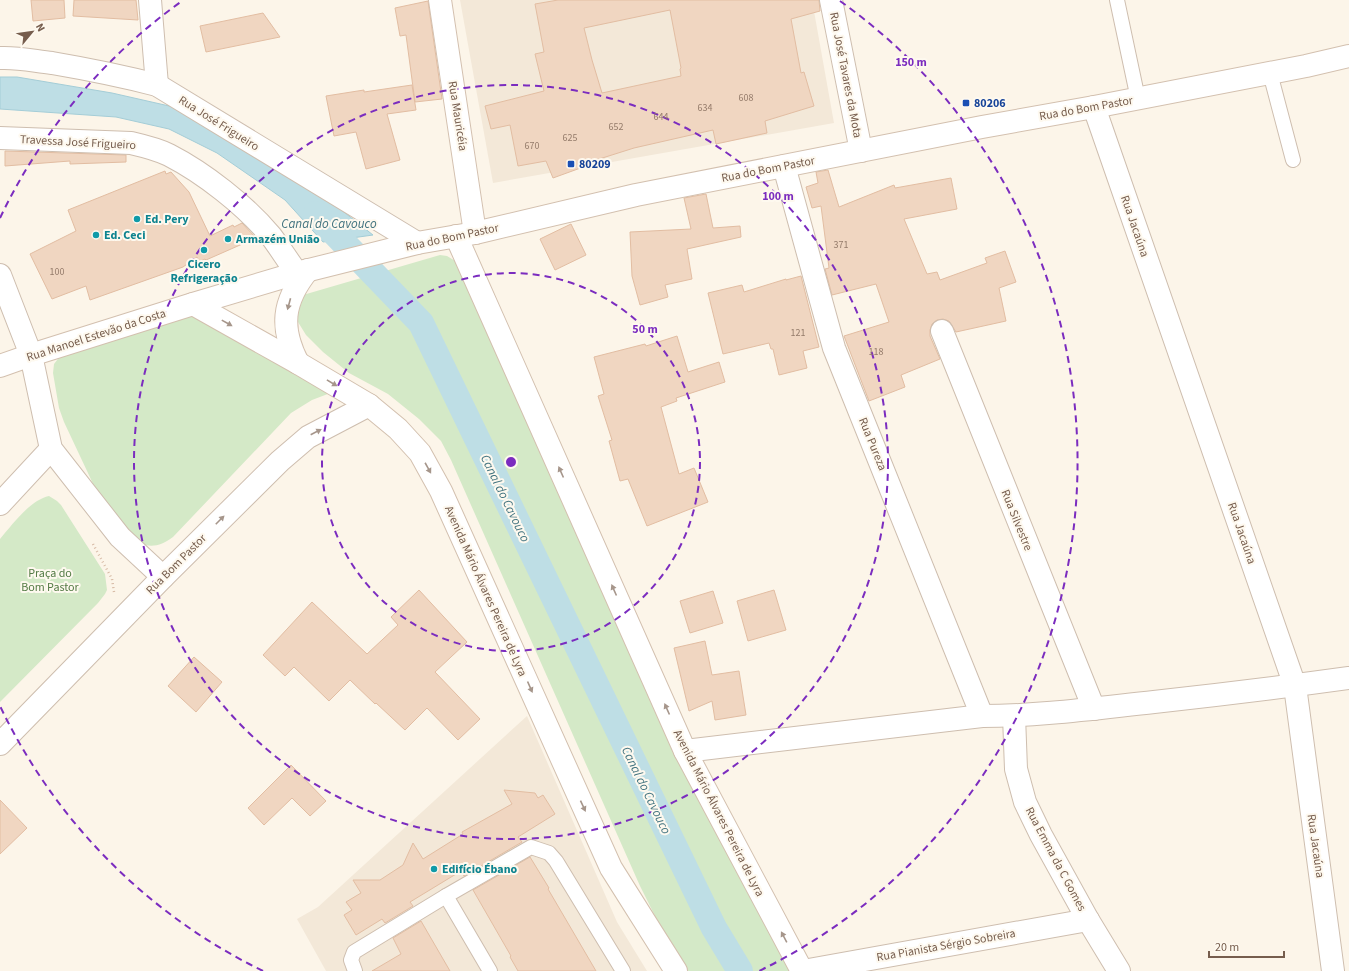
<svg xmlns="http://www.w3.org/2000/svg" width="1349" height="971" viewBox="0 0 1349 971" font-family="'Source Sans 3',sans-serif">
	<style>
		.residential { fill: #f3e8d8 }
		.green { fill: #d4e9c7 }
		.water { fill: #bedee5; stroke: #a4cdd7 }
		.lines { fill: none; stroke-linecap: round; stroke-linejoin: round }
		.canal { stroke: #bedee5; stroke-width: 26 }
		.building { fill: #f0d6c1; stroke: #e2bda2; fill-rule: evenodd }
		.lane-casing { stroke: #cebeaf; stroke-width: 16 }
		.street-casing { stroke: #cebeaf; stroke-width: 24 }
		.secondary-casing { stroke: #d3c0af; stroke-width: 24 }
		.path { stroke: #d6b9a4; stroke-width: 2.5; stroke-dasharray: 1 3; stroke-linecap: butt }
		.lane { stroke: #fff; stroke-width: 14 }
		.street { stroke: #fff; stroke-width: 22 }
		.secondary { stroke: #fff; stroke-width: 22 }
		.oneway { fill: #a6968b }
		.ring { fill: none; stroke: #7b2cbf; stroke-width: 2; stroke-dasharray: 7 5 }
		.transit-dot { fill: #1a4fb4; stroke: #fef9ef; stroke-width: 1.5 }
		.culture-dot { fill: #0f9aa8; stroke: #fef9ef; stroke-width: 1.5 }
		.labels { text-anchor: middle; stroke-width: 4; stroke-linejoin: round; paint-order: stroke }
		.number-label { font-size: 10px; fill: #947b6a }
		.street-label { font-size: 12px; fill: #765d4d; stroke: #fef9ef }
		.transit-label { font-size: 12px; font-weight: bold; fill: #164399; stroke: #fef9ef; text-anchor: start }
		.culture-label { font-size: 12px; font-weight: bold; fill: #0d838f; stroke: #fef9ef; text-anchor: start }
		.park-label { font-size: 12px; fill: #547b45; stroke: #fef9ef }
		.water-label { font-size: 13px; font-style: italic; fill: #447581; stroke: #fef9ef }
		.centre { fill: #7b2cbf; stroke: #fef9ef; stroke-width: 2 }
		.ring-label { font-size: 12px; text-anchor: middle; font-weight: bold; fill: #7b2cbf; stroke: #fef9ef; stroke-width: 4; stroke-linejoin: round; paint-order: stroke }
	</style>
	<rect width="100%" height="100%" fill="#fcf5e9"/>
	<g class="residential">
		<polygon points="460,0 812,0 834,123 493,183"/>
		<polygon points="527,716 617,922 647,971 326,971 297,919 318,907"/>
	</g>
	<g class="green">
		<polygon points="440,255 447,256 457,262 713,828 794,971 686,971 663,932 640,886 451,460 441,441 419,419 388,394 349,373 323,352 306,335 298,322 296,312 303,295"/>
		<path d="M 185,309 L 333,392 L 312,400 L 291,413 L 173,537 C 161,546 152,548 137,543 L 95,488 L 64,422 L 59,408 L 53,373 L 54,364 L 61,355 Z"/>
		<path d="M 49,496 L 57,501 L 61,505 L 105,574 L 107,590 L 105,594 L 98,603 L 0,702 L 0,539 C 12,525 30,500 49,496 Z"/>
	</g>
	<polygon class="water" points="0,77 17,77 112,93 178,108 297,175 373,235 323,242 285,200 217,153 169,129 116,117 0,109"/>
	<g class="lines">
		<polyline class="canal" points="316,214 421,323 714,928 740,971"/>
	</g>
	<g class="building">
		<polygon points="31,0 64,0 65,18 33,21"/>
		<polygon points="74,0 136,0 138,20 73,16"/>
		<path d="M 558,0 L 819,0 L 820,11 L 791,19 L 801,73 L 804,72 L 814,106 L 765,121 L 767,133 L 716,144 L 713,130 L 634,148 L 596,160 L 597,162 L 553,178 L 546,161 L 518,166 L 510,125 L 491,129 L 485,106 L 544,91 L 535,54 L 544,52 L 535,4 ZM 670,10 L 681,68 L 680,69 L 681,76 L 602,93 L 592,60 L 584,28 Z"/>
		<polygon points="428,1 442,99 415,102 406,35 400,36 395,8"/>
		<polygon points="263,13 280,37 206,52 200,26"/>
		<polygon points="412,85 416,110 387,114 400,160 366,169 356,132 334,136 326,96 364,90 364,92"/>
		<polygon points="5,151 126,155 126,162 70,164 70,161 5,166"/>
		<polygon points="828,170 839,207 894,185 895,188 951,178 957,209 904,219 927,274 937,272 940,280 987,263 985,258 1005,251 1016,282 999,288 1006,321 956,332 949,321 943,319 937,320 932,324 930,330 930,336 940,359 901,375 905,387 869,401 844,336 889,322 876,284 832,295 825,269 829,268 821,206 812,208 806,187 818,183 816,172"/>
		<polygon points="165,171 166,174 171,172 189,192 210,236 233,225 234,227 242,223 256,238 206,260 205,259 199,262 197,257 183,267 90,300 86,286 52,299 30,254 76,231 68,210"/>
		<polygon points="706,194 713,228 740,226 741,237 687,249 692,279 665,285 668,297 640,305 632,276 630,232 691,229 684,198"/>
		<polygon points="571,224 586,255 555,270 540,239"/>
		<polygon points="801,276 819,347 803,351 807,368 779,375 773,349 771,349 769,343 723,354 708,293 742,285 744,292 786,279 786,280"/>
		<polygon points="677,336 688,372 719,362 725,382 676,398 677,401 661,407 679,474 694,468 708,502 647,526 628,479 620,481 609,441 612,440 598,396 604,394 594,357 645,344 646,346"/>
		<polygon points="419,590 467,642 435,672 480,719 458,740 427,708 405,730 376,703 375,704 350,680 329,701 294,667 285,676 263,655 312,602 367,654 398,625 391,617"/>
		<polygon points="774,590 786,630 748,641 737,601"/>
		<polygon points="713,591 723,623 690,633 680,601"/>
		<polygon points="705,641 712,675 739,671 746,715 715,720 712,701 689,711 674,648"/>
		<polygon points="194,657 222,682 196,712 168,686"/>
		<polygon points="291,765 326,801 310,816 292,798 264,825 248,808"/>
		<polygon points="504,790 535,793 538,798 543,795 555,814 518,837 522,842 464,876 461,871 410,902 413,906 385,923 382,919 356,935 344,915 352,910 346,902 361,893 353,880 380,880 403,865 413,843 423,859 463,834 462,832 512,804"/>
		<polygon points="0,800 27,828 0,854"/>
		<polygon points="530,857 549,888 548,889 596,971 518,971 510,957 511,956 473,890"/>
		<polygon points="421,921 450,971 372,971 401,954 393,938"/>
	</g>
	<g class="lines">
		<g class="lane-casing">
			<g id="lane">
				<polyline points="1117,0 1138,99"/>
				<polyline points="1270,73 1293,160"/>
				<polyline points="446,896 490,971"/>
				<polyline points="355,971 351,960 354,952 446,896 531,847 549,853 556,861 623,971"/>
			</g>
		</g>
		<g class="street-casing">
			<g id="street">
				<polyline points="150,0 157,85"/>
				<polyline points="831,0 861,151"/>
				<path d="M 0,58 C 18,57 34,61 52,63 C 87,69 122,76 157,85 L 417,243"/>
				<polyline points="1094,107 1295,686 1333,971"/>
				<path d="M 0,138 L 131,143 C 144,146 157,149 169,155 C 204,173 245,205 271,236 C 280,248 288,261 297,273"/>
				<polyline points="784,166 834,348 982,716"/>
				<polyline points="0,275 31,355 51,449 120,537 163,577"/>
				<polyline points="942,331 1094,709"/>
				<polyline points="0,504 51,449"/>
				<polyline points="1014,716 1016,769 1025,802 1041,835 1088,920 1119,971"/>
				<polyline points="0,744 163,577 280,461 308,437 369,405"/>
				<path d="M 685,751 L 982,716 C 1040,716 1097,708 1154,702 C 1219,695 1284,687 1349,678"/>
				<polyline points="803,971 1088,920"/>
			</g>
		</g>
		<g class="secondary-casing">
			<g id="secondary">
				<polyline points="440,0 475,233"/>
				<polyline points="456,236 685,751 802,971"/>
				<polyline points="193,304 298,363 369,405 398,429 420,453 441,491 611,868 676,971"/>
				<path d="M 298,363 C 280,328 282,302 308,270"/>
				<polyline points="0,366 31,355 193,304 297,273 417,243 475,233 636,195 982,127 1094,107 1306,66 1349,56"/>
			</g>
		</g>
		<polyline class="path" points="93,544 112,579 114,592"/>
		<use href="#lane" class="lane"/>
		<use href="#street" class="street"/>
		<use href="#secondary" class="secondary"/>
	</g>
	<defs><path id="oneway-solid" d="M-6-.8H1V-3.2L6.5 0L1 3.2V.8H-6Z"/></defs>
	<g class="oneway">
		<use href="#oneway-solid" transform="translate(289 304) rotate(105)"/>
		<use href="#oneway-solid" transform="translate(227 323) rotate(29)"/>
		<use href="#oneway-solid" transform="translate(332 383) rotate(31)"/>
		<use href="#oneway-solid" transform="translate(316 432) rotate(-27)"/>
		<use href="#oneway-solid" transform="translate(428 468) rotate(61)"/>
		<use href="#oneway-solid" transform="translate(561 472) rotate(-114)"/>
		<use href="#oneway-solid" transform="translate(220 520) rotate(-45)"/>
		<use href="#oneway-solid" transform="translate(614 590) rotate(-114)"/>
		<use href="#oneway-solid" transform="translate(530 687) rotate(66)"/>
		<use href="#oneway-solid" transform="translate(667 709) rotate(-114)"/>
		<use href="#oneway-solid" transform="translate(583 806) rotate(65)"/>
		<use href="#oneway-solid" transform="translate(784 937) rotate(-118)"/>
	</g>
	<g class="ring">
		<circle cx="511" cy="462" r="189"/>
		<circle cx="511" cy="462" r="377"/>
		<path d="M263 971A566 566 0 0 1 0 706M0 218A566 566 0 0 1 182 1M840 1A566 566 0 0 1 759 971"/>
	</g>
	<g class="transit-dot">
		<rect x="962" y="99" width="8" height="8" rx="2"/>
		<rect x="567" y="160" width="8" height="8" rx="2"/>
	</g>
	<g class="culture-dot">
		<circle cx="137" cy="219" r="4"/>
		<circle cx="96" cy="235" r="4"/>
		<circle cx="228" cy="239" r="4"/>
		<circle cx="204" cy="250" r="4"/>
		<circle cx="434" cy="869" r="4"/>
	</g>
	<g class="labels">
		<g class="number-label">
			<text x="746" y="101">608</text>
			<text x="705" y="111">634</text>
			<text x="661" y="120">644</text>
			<text x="616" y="130">652</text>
			<text x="570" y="141">625</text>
			<text x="532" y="149">670</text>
			<text x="841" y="248">371</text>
			<text x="57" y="275">100</text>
			<text x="798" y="336">121</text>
			<text x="876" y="355">118</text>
		</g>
		<g class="street-label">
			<text transform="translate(846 75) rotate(79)" y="4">Rua José Tavares da Mota</text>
			<text transform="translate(1086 108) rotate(-10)" y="4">Rua do Bom Pastor</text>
			<text transform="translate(458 116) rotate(81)" y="4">Rua Mauricéia</text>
			<text transform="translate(219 123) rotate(32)" y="4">Rua José Frigueiro</text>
			<text transform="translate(78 142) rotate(3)" y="4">Travessa José Frigueiro</text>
			<text transform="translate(768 169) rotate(-11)" y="4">Rua do Bom Pastor</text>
			<text transform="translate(1135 226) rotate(71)" y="4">Rua Jacaúna</text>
			<text transform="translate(452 237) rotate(-12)" y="4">Rua do Bom Pastor</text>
			<text transform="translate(96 335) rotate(-18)" y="4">Rua Manoel Estevão da Costa</text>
			<text transform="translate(873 444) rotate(68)" y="4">Rua Pureza</text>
			<text transform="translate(1017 520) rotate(68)" y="4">Rua Silvestre</text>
			<text transform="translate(1242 533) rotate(71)" y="4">Rua Jacaúna</text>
			<text transform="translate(176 564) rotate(-45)" y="4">Rua Bom Pastor</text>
			<text transform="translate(486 591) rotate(66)" y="4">Avenida Mário Álvares Pereira de Lyra</text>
			<text transform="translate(719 813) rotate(63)" y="4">Avenida Mário Álvares Pereira de Lyra</text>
			<text transform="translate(1316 846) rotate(82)" y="4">Rua Jacaúna</text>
			<text transform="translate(1056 859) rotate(62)" y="4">Rua Emma da C Gomes</text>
			<text transform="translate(946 945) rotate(-10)" y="4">Rua Pianista Sérgio Sobreira</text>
		</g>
		<g class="transit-label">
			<text x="974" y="107">80206</text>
			<text x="579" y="168">80209</text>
		</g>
		<g class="culture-label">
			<text x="145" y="223">Ed. Pery</text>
			<text x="104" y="239">Ed. Ceci</text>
			<text x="236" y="243">Armazém União</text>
			<text x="204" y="268" text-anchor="middle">Cicero<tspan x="204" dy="14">Refrigeração</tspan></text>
			<text x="442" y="873">Edifício Ébano</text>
		</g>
		<g class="park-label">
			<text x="50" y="577">Praça do<tspan x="50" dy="14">Bom Pastor</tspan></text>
		</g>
		<g class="water-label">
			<text x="329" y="228">Canal do Cavouco</text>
			<text transform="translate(506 498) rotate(64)" y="5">Canal do Cavouco</text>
			<text transform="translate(647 790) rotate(64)" y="5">Canal do Cavouco</text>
		</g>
	</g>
	<circle cx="511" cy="462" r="6" class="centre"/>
	<g class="ring-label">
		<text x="911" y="66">150 m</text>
		<text x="778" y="200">100 m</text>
		<text x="645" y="333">50 m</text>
	</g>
	<g transform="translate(32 32) rotate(61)" stroke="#fef9ef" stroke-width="3" paint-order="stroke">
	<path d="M0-3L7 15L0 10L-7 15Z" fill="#765d4d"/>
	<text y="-6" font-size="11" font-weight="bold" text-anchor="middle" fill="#765d4d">N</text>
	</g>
	<path d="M1209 951v6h75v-6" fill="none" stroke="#765d4d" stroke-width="2"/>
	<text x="1215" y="951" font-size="12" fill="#765d4d" stroke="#fef9ef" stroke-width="3" paint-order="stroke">20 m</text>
</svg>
